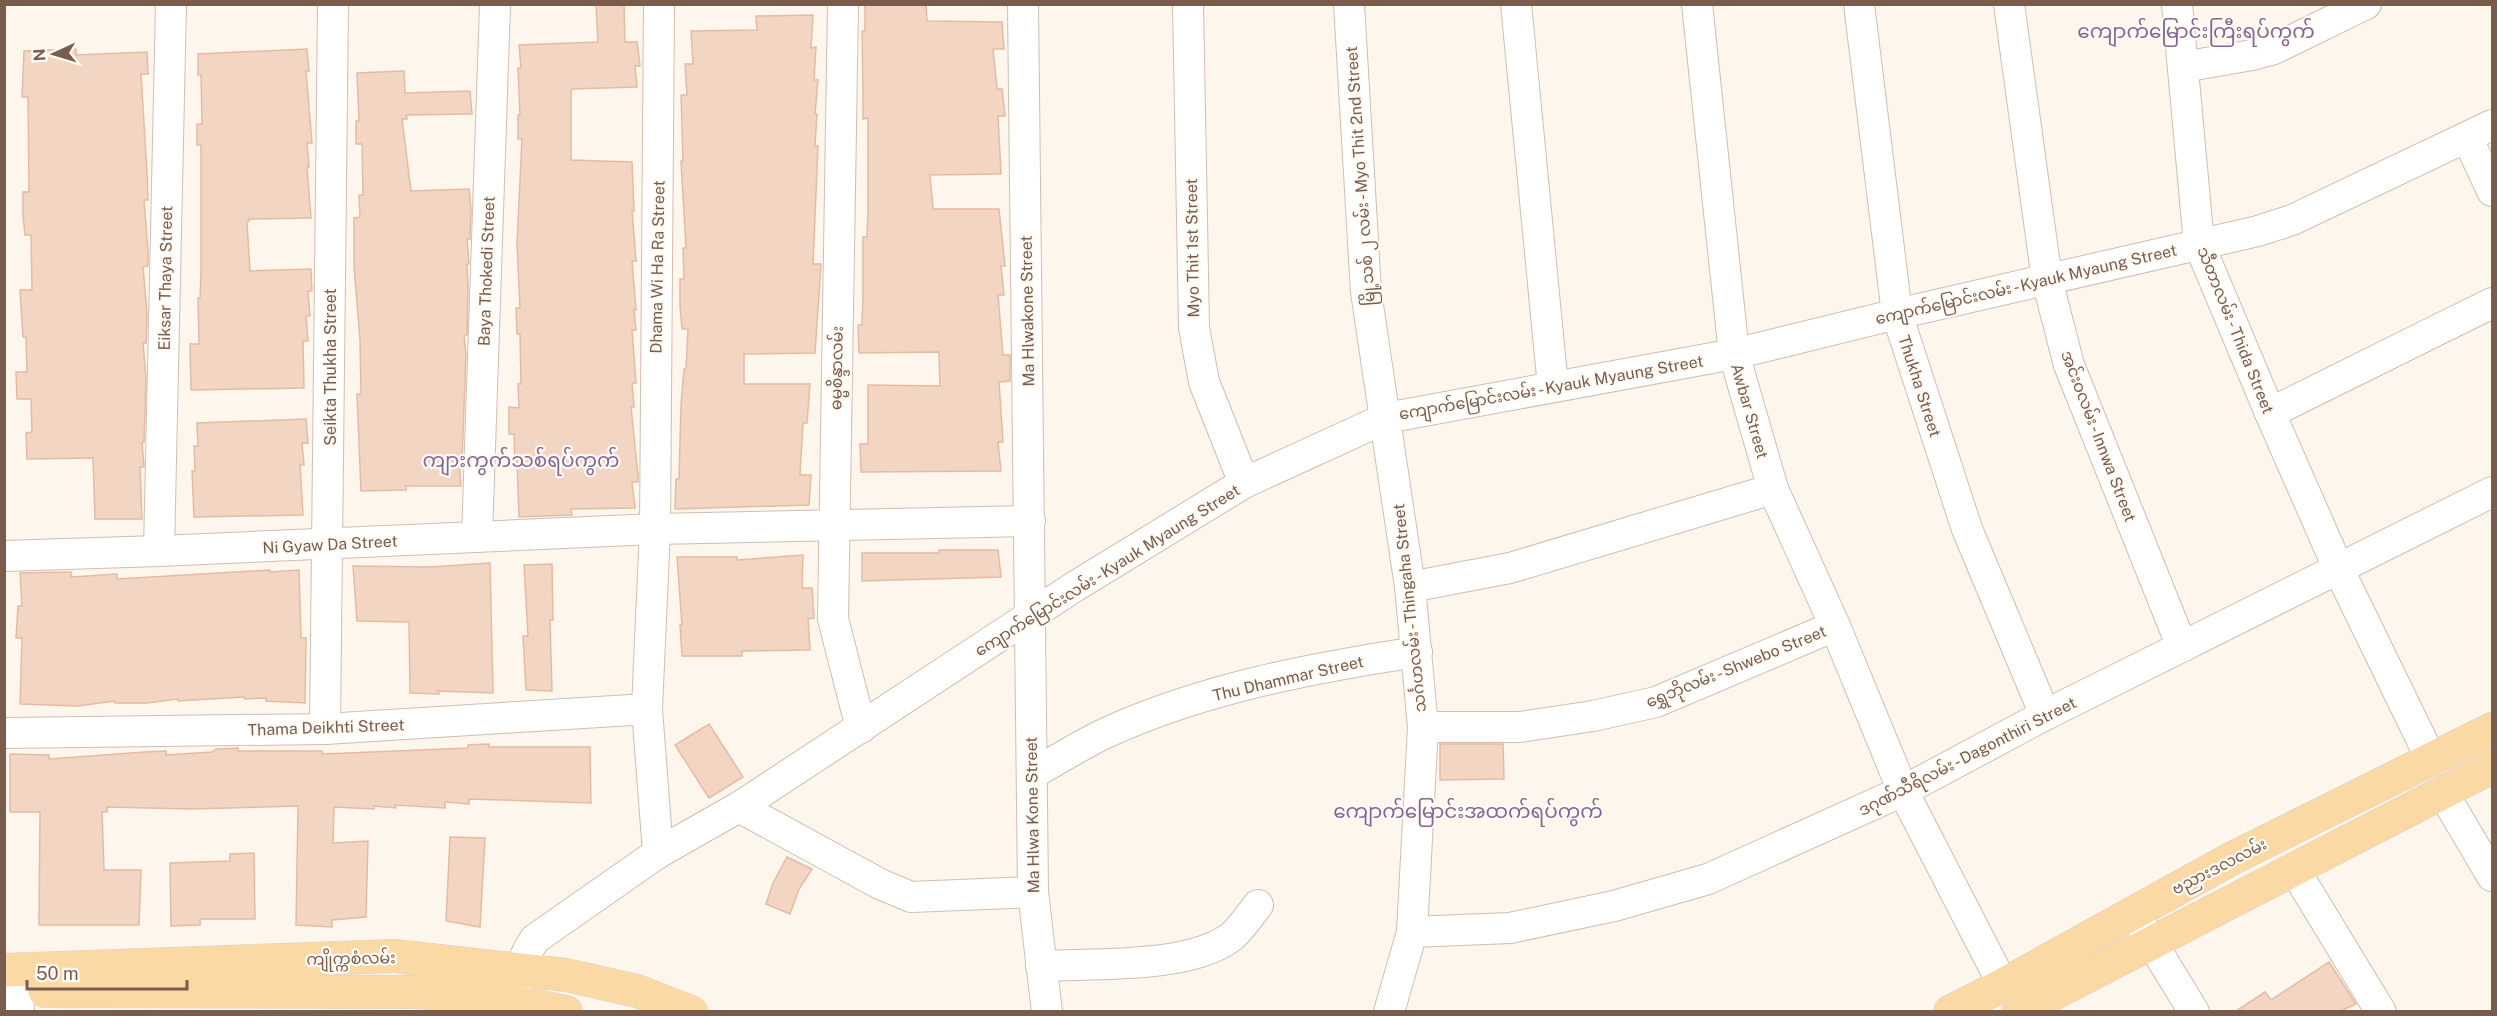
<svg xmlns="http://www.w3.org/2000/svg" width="2497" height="1016" viewBox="0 0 2497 1016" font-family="'Public Sans','Noto Sans Myanmar',sans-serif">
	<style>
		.building { fill: #f3d5c3; stroke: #e6bba3; stroke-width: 1.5 }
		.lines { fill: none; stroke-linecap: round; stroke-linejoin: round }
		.minor-casing { stroke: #d1beb0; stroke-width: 32 }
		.major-casing { stroke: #dad1cd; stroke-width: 34 }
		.minor { stroke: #fff; stroke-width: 30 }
		.major { stroke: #fbd9a5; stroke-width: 33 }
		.labels { text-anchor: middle; stroke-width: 4.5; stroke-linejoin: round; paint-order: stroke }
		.street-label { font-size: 16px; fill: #7a5c4d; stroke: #fffaf3 }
		.quarter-label { font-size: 20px; fill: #846695; stroke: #fffaf3 }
	</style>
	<rect width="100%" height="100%" fill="#fdf6ec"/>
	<g class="building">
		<polygon points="596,4 624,4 625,42 637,42 640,66 635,66 637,87 572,89 571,92 571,160 632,162 634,211 632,211 636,261 632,261 636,310 634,310 636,330 632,330 636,383 632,383 634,407 631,407 638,476 638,482 632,482 635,508 571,509 572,515 519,517 517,461 515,461 514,434 509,434 509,407 519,408 518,384 521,384 520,334 517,334 516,308 520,308 517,244 522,139 518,139 518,115 520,115 518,68 521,68 519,45 598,42"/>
		<polygon points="865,4 926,4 927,21 1002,22 1004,49 993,49 997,89 1002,89 1005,116 998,116 1001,174 930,175 933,209 999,209 1005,266 1001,266 1004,295 998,295 1003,355 1010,355 1010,381 999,382 1003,442 998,442 1001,471 861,472 860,444 868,444 868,385 940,386 939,352 859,353 858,325 862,325 863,297 863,237 867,237 868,209 868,118 863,119 863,90 862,31 865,31"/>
		<polygon points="813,15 811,48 816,47 814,80 818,80 815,114 817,114 815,146 818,146 813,264 821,264 815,353 744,354 744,384 810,384 807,423 803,423 800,475 811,475 809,505 675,509 676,479 679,479 681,405 684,369 686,369 688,329 682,329 680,305 680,279 684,279 683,248 686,248 681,161 683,161 681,95 687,95 685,64 693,64 691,31 757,30 756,16"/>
		<polygon points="76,49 76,55 147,52 148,74 141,74 147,173 148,200 144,200 148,252 148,266 143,267 147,313 146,343 143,343 146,378 144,442 142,442 144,467 140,467 142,519 95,519 93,458 27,459 26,433 32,432 31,399 17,399 16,372 27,372 26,337 23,337 20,290 32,290 31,235 25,235 23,215 23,192 29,192 28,97 22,97 24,51"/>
		<polygon points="307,49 309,71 306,71 312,143 307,143 309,167 307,167 311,218 249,219 249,221 247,222 250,271 311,269 312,291 308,291 310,316 306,316 308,341 303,341 304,388 191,390 190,344 199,344 198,298 200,298 201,274 201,145 197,145 197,124 202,124 201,75 198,75 198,54"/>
		<polygon points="404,71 405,93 470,91 472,114 406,115 407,119 402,119 411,191 469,189 471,209 470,239 467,239 469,264 467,264 468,288 467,335 464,335 466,354 462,461 459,461 461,486 406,486 406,490 361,491 357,394 361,394 360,340 354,266 354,218 360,217 359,195 363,195 362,144 356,144 356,121 359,121 357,73"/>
		<polygon points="306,419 308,443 302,443 304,465 300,465 303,515 194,517 192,471 195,471 194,446 198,446 197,423"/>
		<polygon points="939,550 998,550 1001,577 862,581 862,553 939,553"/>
		<polygon points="803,555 802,588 812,588 814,618 808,619 810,650 742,651 742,656 682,656 680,625 682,625 677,557 737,557 737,560"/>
		<polygon points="490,563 493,693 438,691 439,694 410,693 409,622 357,621 353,566 431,567"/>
		<polygon points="552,564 553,620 550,620 552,691 526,690 523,636 528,636 524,565"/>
		<polygon points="270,570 270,572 299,570 301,638 306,638 305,703 266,701 266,698 245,699 244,697 178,701 178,699 147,703 115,703 115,701 77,706 20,704 22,638 16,638 18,606 22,606 20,573 71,572 71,577 117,574 117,579"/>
		<polygon points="709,724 743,777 709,798 675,745"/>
		<polygon points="489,744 489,747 590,747 591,803 469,799 469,804 445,802 445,808 395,805 396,808 374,806 374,809 334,807 333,843 368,841 366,917 332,920 332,927 296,925 298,806 191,809 107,807 107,812 102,812 104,870 141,870 139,925 39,925 40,812 10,812 10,754 49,755 49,759 145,752 166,751 166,755 212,752 216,749 238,748 238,751 322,751 322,754 348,753 468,748 468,745"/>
		<polygon points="1440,744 1503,744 1504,779 1440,780"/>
		<polygon points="450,837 485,838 480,927 446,921"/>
		<polygon points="254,853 255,919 200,919 200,925 171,926 170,863 230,861 230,854"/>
		<polygon points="787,857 812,869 799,889 790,914 766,904 773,883"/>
		<polygon points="2329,962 2356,1004 2341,1011 2236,1011 2265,992 2271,1000"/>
	</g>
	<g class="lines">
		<g class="minor-casing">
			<g id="minor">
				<polyline points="843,4 833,619 861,728"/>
				<polyline points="1023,4 1033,892 1047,1012"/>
				<polyline points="1188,4 1194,328 1204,382 1244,483"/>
				<polyline points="1349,4 1366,292 1410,587 1423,727 1412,932 1389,1012"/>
				<polyline points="1516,4 1553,387"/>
				<polyline points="1697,4 1734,354 1773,489 1835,626 1903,791 2003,985"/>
				<polyline points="1859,4 1897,314 1967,529 2045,715"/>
				<polyline points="2009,4 2047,280 2069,365 2182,647"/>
				<polyline points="2177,4 2199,244 2270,413 2339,570 2431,759"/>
				<polyline points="2183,67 2252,55 2274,49 2366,4"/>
				<polyline points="2467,137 2492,191"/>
				<polyline points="2270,413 2492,303"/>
				<polyline points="477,537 495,4"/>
				<polyline points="159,551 171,4"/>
				<polyline points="4,556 159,551 655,529 1030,521"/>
				<polyline points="1410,587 1510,568 1773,489"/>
				<polyline points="1423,727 1520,727 1593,716 1656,702 1835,626"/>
				<polyline points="325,729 333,4"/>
				<polyline points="4,733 325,729 647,709"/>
				<path d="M 1032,774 C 1057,760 1082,744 1108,732 C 1205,688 1312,668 1417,652"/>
				<polyline points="2443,793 2492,876"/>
				<polyline points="739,807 880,884 911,897 1033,892"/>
				<polyline points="658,853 647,709 655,529 659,4"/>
				<polyline points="2294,869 2381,1012"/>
				<polyline points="2133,912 2194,1012"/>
				<polyline points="1412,932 1510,928 1614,906 1708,879 1903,791 2045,715 2492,492"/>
				<path d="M 1041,966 C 1093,963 1189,969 1231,937 C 1241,929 1250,915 1258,905"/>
				<polyline points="18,991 19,1012"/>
				<path d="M 516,993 C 519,972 523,956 535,939 L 658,853 L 739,807 L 1074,587 L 1244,483 L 1386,418 L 1734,354 L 1897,314 L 2258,231 L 2292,220 L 2492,125"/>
			</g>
		</g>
		<g class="major-casing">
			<g id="major">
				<polyline points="4,970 394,956 566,975 637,991 691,1012"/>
				<polyline points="45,991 418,992 493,998 566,1012"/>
				<polyline points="1950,1012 2003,985 2231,859 2492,729"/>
				<polyline points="2018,1012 2492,767"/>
			</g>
		</g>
		<use href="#minor" class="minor"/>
		<use href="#major" class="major"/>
	</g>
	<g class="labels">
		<g class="street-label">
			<text transform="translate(1360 176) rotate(-94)" y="6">မြို့သစ် ၂ လမ်း - Myo Thit 2nd Street</text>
			<text transform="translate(1192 248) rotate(-91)" y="6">Myo Thit 1st Street</text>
			<text transform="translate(657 267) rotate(-89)" y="6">Dhama Wi Ha Ra Street</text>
			<text transform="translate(486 271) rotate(-88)" y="6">Baya Thokedi Street</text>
			<text transform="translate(165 278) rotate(-89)" y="6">Eiksar Thaya Street</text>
			<text transform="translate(2026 284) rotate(-13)" y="6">ကျောက်မြောင်းလမ်း - Kyauk Myaung Street</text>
			<text transform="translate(1027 311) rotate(-91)" y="6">Ma Hlwakone Street</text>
			<text transform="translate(2236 330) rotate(68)" y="6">သီတာလမ်း - Thida Street</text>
			<text transform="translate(330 367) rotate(-90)" y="6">Seikta Thukha Street</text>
			<text transform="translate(836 368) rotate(-89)" y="6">ဓမ္မစိန္ဒာလမ်း</text>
			<text transform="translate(1920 386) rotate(72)" y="6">Thukha Street</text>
			<text transform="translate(1551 387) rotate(-10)" y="6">ကျောက်မြောင်းလမ်း - Kyauk Myaung Street</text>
			<text transform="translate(1750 411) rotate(74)" y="6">Awbar Street</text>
			<text transform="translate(2099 436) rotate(69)" y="6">အင်းဝလမ်း - Innwa Street</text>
			<text transform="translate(330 544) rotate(-3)" y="6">Ni Gyaw Da Street</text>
			<text transform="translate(1107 570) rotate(-32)" y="6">ကျောက်မြောင်းလမ်း - Kyauk Myaung Street</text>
			<text transform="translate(1409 608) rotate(-96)" y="6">သင်္ဂဟလမ်း - Thingaha Street</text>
			<text transform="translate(1736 666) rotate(-22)" y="6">ရွှေဘိုလမ်း - Shwebo Street</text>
			<text transform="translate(1288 678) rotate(-13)" y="6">Thu Dhammar Street</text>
			<text transform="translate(326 727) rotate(-2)" y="6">Thama Deikhti Street</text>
			<text transform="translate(1967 756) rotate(-27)" y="6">ဒဂုဏ်သီရိလမ်း - Dagonthiri Street</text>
			<text transform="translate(1032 815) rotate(-91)" y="6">Ma Hlwa Kone Street</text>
			<text transform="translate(2219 866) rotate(-27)" y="6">ဗညားဒလလမ်း</text>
			<text transform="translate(351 958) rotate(-1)" y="6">ကျိုက္ကစံလမ်း</text>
		</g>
		<g class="quarter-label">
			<text x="2196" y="38">ကျောက်မြောင်းကြီးရပ်ကွက်</text>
			<text x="521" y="467">ကျားကွက်သစ်ရပ်ကွက်</text>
			<text x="1468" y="818">ကျောက်မြောင်းအထက်ရပ်ကွက်</text>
		</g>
	</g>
	<rect width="2497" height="1016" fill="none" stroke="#7a5c4d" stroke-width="12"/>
	<g transform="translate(54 54) rotate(266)" stroke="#fffaf3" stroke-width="4.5" paint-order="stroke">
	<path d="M0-4.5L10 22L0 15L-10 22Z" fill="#7a5c4d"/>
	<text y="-9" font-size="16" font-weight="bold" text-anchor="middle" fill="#7a5c4d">N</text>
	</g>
	<path d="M27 980v9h160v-9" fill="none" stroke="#7a5c4d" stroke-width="3"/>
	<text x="36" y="980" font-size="18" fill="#7a5c4d" stroke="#fffaf3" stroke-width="4.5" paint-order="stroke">50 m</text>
</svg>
